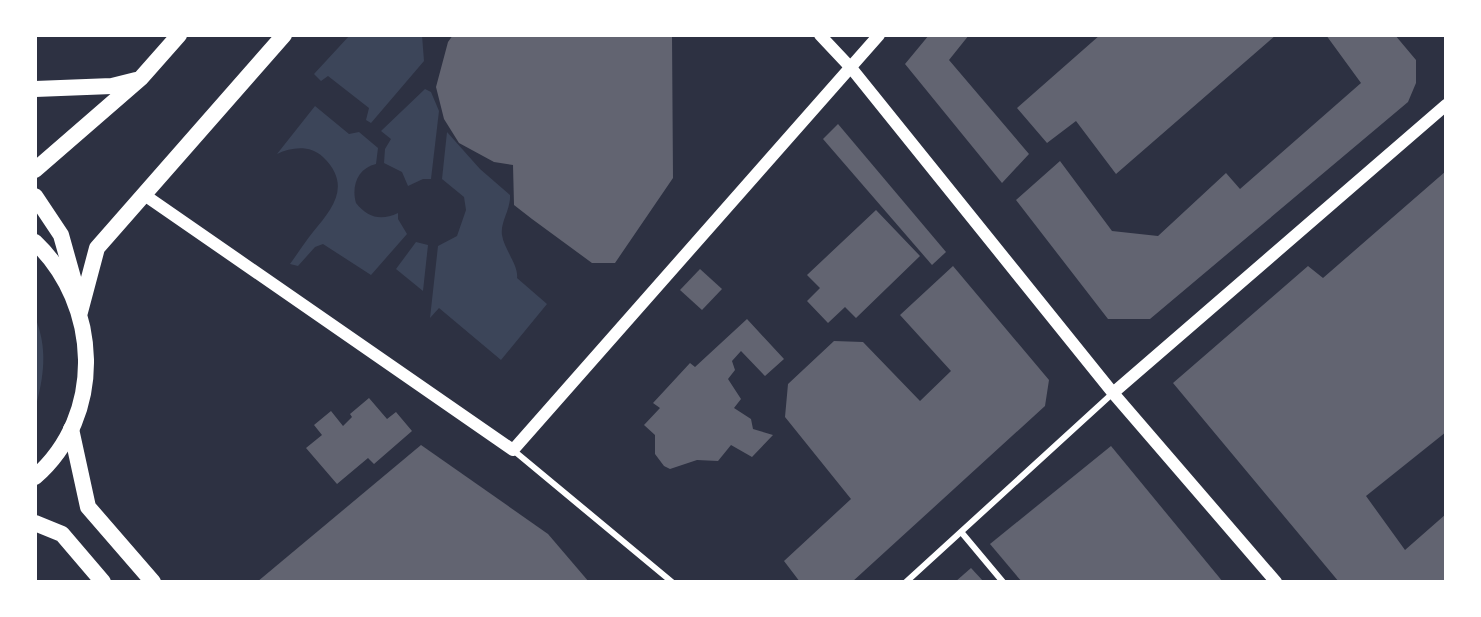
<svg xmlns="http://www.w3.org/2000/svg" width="1481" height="617" viewBox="0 0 1481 617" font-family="'PT Serif',serif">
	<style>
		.green { fill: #3c4559 }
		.building { fill: #626471 }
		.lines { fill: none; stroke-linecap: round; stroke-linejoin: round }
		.pedestrian { stroke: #fff; stroke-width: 6 }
		.tertiary { stroke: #fff; stroke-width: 12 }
		.primary { stroke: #fff; stroke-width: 16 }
	</style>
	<rect width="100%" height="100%" fill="#2d3142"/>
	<g class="green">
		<polygon points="350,35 422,35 424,61 371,123 366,120 369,108 328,76 321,81 314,74"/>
		<polygon points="425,89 431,92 439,111 431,179 423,179 408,186 402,172 384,163 385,149 391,139 381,131"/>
		<path d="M 315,106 L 349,134 L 359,132 L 378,148 L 376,164 C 358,168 351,186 356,203 C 368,218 381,221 398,213 L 398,219 L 407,234 L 371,275 L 323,244 L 315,247 L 298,266 L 290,264 C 298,253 305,242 313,232 C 333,208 352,185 323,157 C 310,145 292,147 277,154 Z"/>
		<path d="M 447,132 L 480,169 L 510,195 C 511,209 500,222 502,235 C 504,249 519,266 517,278 L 547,304 L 501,360 L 439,308 L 430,318 L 438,246 L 457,236 L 466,210 L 464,197 L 442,179 Z"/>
		<polygon points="416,242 428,245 423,291 396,269"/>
		<path d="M 35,317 C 48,349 44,376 35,409 Z"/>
	</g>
	<g class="building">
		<polygon points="453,35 672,35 673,178 615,263 592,263 532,219 514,205 513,165 494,162 459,143 444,119 436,87 448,42"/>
		<polygon points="929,35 969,35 949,60 1029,154 1002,183 905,64"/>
		<polygon points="1100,35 1276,35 1116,174 1076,121 1047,143 1017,108"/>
		<polygon points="1326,35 1395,35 1416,60 1416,83 1408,102 1150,319 1108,319 1016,200 1060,161 1112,231 1158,236 1226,173 1240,189 1361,83"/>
		<polygon points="838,124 946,252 932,265 823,139"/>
		<polygon points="1446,171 1446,432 1366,496 1405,550 1446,514 1446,582 1339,582 1173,383 1308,266 1323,278"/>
		<polygon points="876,210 920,256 856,318 845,307 828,323 807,301 820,288 807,275"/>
		<polygon points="953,266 1049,380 1045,406 852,582 800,582 784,561 851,499 785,417 788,384 834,341 863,342 920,401 951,371 900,315"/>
		<polygon points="700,269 722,289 702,310 680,290"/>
		<polygon points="747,319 784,359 765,376 741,351 732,361 735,370 728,379 741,399 734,408 751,419 753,429 773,435 752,457 731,445 718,461 697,460 670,469 664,466 655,454 655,435 644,425 660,408 653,403 690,363 695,367"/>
		<polygon points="369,398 387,419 396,412 412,431 374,464 368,458 337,484 306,448 322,435 314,425 331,411 343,426 352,417 350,414"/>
		<polygon points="421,445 548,534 589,582 257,582"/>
		<polygon points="1111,446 1223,582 1022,582 990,544"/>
		<polygon points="971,568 984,582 955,582"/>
	</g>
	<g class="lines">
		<g class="pedestrian">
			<polyline points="513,450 672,582"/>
			<polyline points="962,533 1003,582"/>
			<polyline points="906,582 1113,393"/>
		</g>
		<g class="tertiary">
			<polyline points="820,35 852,69 1113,393 1276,582"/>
			<polyline points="143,194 513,450 879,35"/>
			<polyline points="1113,393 1446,105"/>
		</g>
		<g class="primary">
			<polyline points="35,89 112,86 136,80"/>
			<polyline points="35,170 141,78 179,35"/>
			<polyline points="35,196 61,235 77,292"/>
			<path d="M 35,242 C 100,304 106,415 35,477"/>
			<polyline points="80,312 97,248 284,35"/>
			<polyline points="71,429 88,507 153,582"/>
			<polyline points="35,523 62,534 103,582"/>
		</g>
	</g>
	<rect width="1481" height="617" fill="none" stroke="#ffffff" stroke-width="74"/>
</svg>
